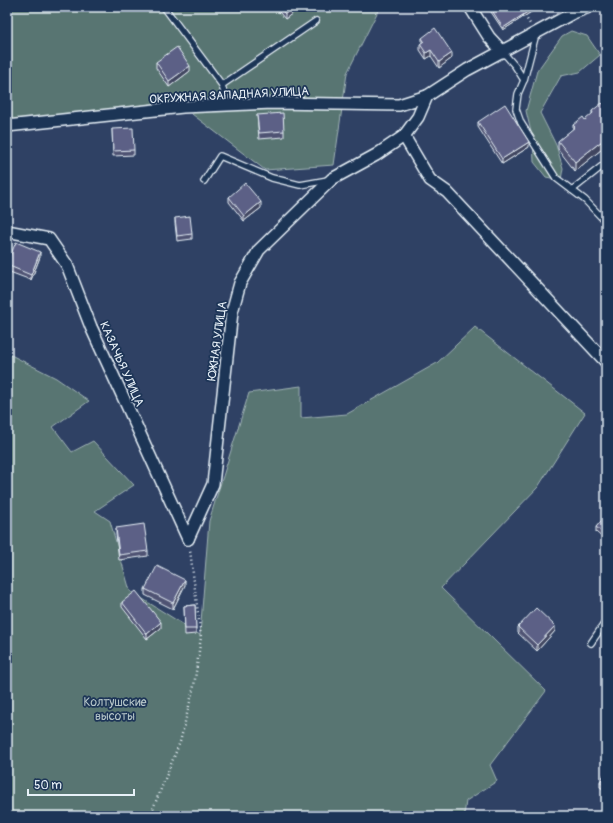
<svg xmlns="http://www.w3.org/2000/svg" width="613" height="823" viewBox="0 0 613 823" font-family="Pangolin,sans-serif">
	<style>
		.green { fill: #587572; stroke: #a0b3b5 }
		.lines { fill: none; stroke-linecap: round; stroke-linejoin: round }
		.lane-casing { stroke: #e8f1f8; stroke-width: 8 }
		.street-casing { stroke: #e8f1f8; stroke-width: 14 }
		.path { stroke: #e8f1f8; stroke-width: 2.5; stroke-dasharray: 1 3; stroke-linecap: butt }
		.lane { stroke: #1d3557; stroke-width: 5.5 }
		.street { stroke: #1d3557; stroke-width: 11 }
		.wall { fill: #4f5373; stroke: #e8f1f8 }
		.shaded-wall { fill: #40445e; stroke: #e8f1f8 }
		.building { fill: #5c6186; stroke: #e8f1f8 }
		.labels { text-anchor: middle; stroke-width: 3.5; stroke-linejoin: round; paint-order: stroke }
		.street-label { font-size: 12px; fill: #e8f1f8; stroke: #1d3557 }
		.park-label { font-size: 12px; fill: #b6c6c9; stroke: #1d3557 }
	</style>
	<rect width="100%" height="100%" fill="#2f4164"/>
	<filter id="ink" filterUnits="userSpaceOnUse"><feTurbulence type="fractalNoise" baseFrequency=".025" numOctaves="2"/><feDisplacementMap in="SourceGraphic" scale="8" xChannelSelector="R" yChannelSelector="G"/><feConvolveMatrix kernelMatrix="1 2 1 2 8 2 1 2 1" color-interpolation-filters="sRGB"/></filter>
	<g filter="url(#ink)">
		<g class="green">
			<polygon points="7,7 380,7 347,73 334,165 265,170 188,111 7,130"/>
			<polygon points="571,31 587,36 600,55 580,72 561,76 540,113 556,145 563,168 561,180 546,177 534,162 533,140 526,111 537,71 562,36"/>
			<polygon points="475,327 585,413 538,487 441,588 546,691 490,765 497,781 466,801 464,816 7,816 7,353 56,378 89,401 53,427 72,452 93,441 134,485 95,511 110,521 130,591 200,635 209,521 249,393 301,386 301,418 347,414 437,363"/>
		</g>
		<g class="lines">
			<g class="lane-casing">
				<g id="lane">
					<polyline points="164,7 222,85"/>
					<polyline points="536,34 524,80 518,94 516,109 521,123 556,178 585,200 606,222"/>
					<polyline points="503,52 515,66 524,80"/>
					<polyline points="227,105 222,85 316,21"/>
					<polyline points="204,181 220,156 272,178 300,185 328,180"/>
					<polyline points="572,190 606,163"/>
					<polyline points="591,643 606,621"/>
				</g>
			</g>
			<g class="street-casing">
				<g id="street">
					<polyline points="470,7 489,37 503,52"/>
					<polyline points="7,126 183,107 273,103 399,105 427,96"/>
					<polyline points="404,136 430,180 447,192 606,362"/>
					<polyline points="7,231 49,239 67,265 91,327 188,539"/>
					<polyline points="188,539 213,484 232,312 240,283 259,250 332,179 376,155 404,136 418,117 427,96 467,70 573,13 589,7"/>
				</g>
			</g>
			<g class="path">
				<polyline points="525,16 530,24"/>
				<polyline points="150,816 180,742 194,686 201,637 190,550"/>
			</g>
			<use href="#lane" class="lane"/>
			<use href="#street" class="street"/>
		</g>
		<g class="wall">
			<polygon points="275,7 298,7 298,9 285,19"/>
			<polygon points="489,7 539,7 503,30 489,9"/>
			<polygon points="422,38 452,58 439,68 431,56 426,59 420,50 420,44 422,43"/>
			<polygon points="156,62 190,71 169,87 156,68"/>
			<polygon points="606,103 604,151 602,149 575,171 558,149 558,141 573,129 573,125 585,120 592,115 592,111 604,105"/>
			<polygon points="257,115 284,131 284,137 259,139"/>
			<polygon points="478,122 529,147 502,164 478,127"/>
			<polygon points="112,129 134,150 134,155 113,156"/>
			<polygon points="229,197 261,208 244,221 229,202"/>
			<polygon points="175,218 192,234 192,239 177,241 175,223"/>
			<polygon points="40,257 31,280 7,271 7,263"/>
			<polygon points="606,516 606,541 596,532 596,527"/>
			<polygon points="116,528 148,551 148,556 119,560 116,534"/>
			<polygon points="185,585 173,609 145,595 145,589"/>
			<polygon points="122,602 161,628 147,639 122,607"/>
			<polygon points="195,605 196,634 185,635 184,606"/>
			<polygon points="518,627 555,631 537,651 518,633"/>
			<polygon points="606,771 606,791 600,787 600,782"/>
		</g>
		<g class="shaded-wall">
			<polygon points="294,7 298,7 298,9 285,19 285,14"/>
			<polygon points="535,7 539,7 503,30 503,28"/>
			<polygon points="431,50 431,56 426,59 426,53"/>
			<polygon points="452,53 452,58 439,68 439,62"/>
			<polygon points="190,66 190,71 169,87 169,81"/>
			<polygon points="602,141 602,149 575,171 575,162"/>
			<polygon points="606,141 606,150 604,151 604,143"/>
			<polygon points="529,142 529,147 502,164 502,159"/>
			<polygon points="261,202 261,208 244,221 244,216"/>
			<polygon points="40,252 40,257 31,280 31,275"/>
			<polygon points="185,580 185,585 173,609 173,603"/>
			<polygon points="161,622 161,628 147,639 147,634"/>
			<polygon points="555,626 555,631 537,651 537,645"/>
		</g>
		<g class="building">
			<polygon points="279,7 294,7 285,14"/>
			<polygon points="490,7 535,7 503,28"/>
			<polygon points="435,28 452,53 439,62 431,50 426,53 420,44 424,41 422,38"/>
			<polygon points="177,47 190,66 169,81 156,62"/>
			<polygon points="602,103 604,105 606,103 606,141 604,143 602,141 575,162 558,141 575,127 573,125 583,117 585,120 593,113 592,111"/>
			<polygon points="505,104 529,142 502,159 478,122"/>
			<polygon points="283,113 284,131 259,133 257,115"/>
			<polygon points="133,128 134,150 113,151 112,129"/>
			<polygon points="245,183 261,202 244,216 229,197"/>
			<polygon points="190,216 192,234 177,236 175,218"/>
			<polygon points="16,242 40,252 31,275 7,265 7,263"/>
			<polygon points="606,516 606,535 596,527"/>
			<polygon points="144,524 148,551 119,555 116,528"/>
			<polygon points="157,566 185,580 173,603 145,589"/>
			<polygon points="136,591 161,622 147,634 122,602"/>
			<polygon points="195,605 196,629 185,629 184,606"/>
			<polygon points="536,608 555,626 537,645 518,627"/>
			<polygon points="606,771 606,785 600,782"/>
		</g>
	</g>
	<g class="labels">
		<g class="street-label">
			<text transform="translate(229 95) rotate(-3)" y="4">ОКРУЖНАЯ ЗАПАДНАЯ УЛИЦА</text>
			<text transform="translate(217 341) rotate(-82)" y="4">ЮЖНАЯ УЛИЦА</text>
			<text transform="translate(122 364) rotate(66)" y="4">КАЗАЧЬЯ УЛИЦА</text>
		</g>
		<g class="park-label">
			<text x="115" y="706">Колтушские<tspan x="115" dy="14">высоты</tspan></text>
		</g>
	</g>
	<rect width="613" height="823" fill="none" stroke="#1d3557" stroke-width="24"/>
	<rect x="12" y="12" width="589" height="799" fill="none" stroke="#e8f1f8" stroke-width="1.5" filter="url(#ink)"/>
	<path d="M28 789v6h106v-6" fill="none" stroke="#e8f1f8" stroke-width="2"/>
	<text x="34" y="789" font-size="12" fill="#e8f1f8" stroke="#1d3557" stroke-width="3" paint-order="stroke">50 m</text>
</svg>
